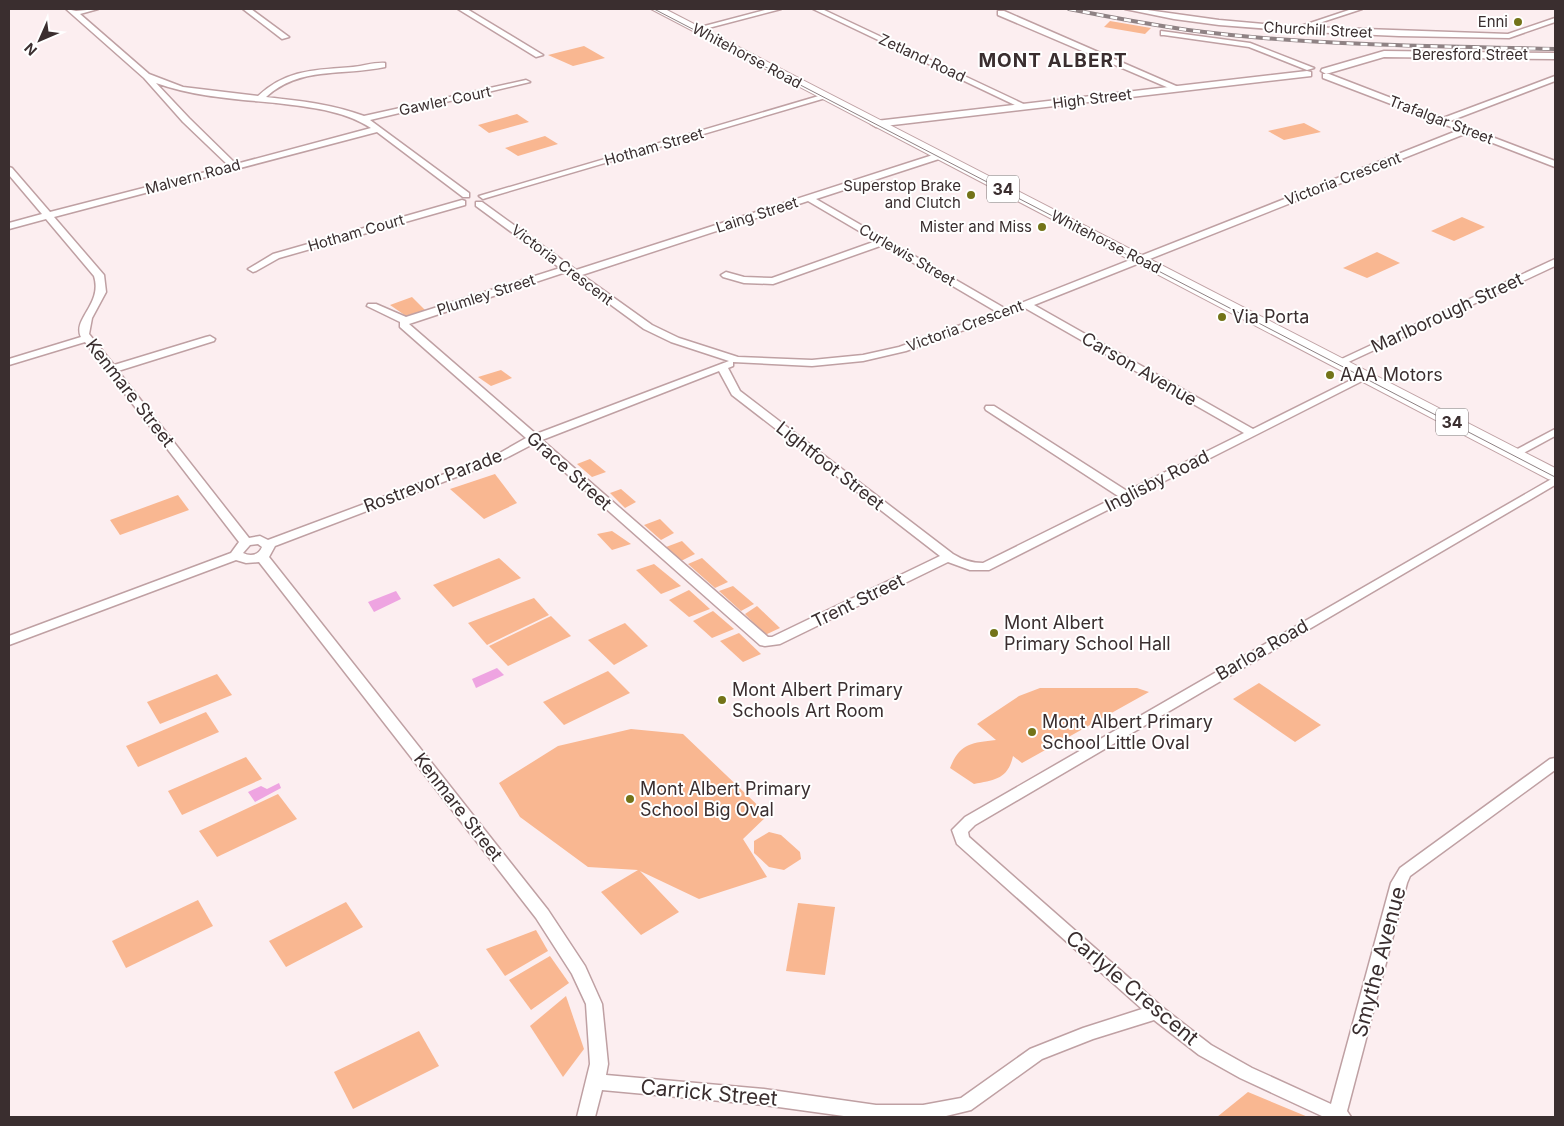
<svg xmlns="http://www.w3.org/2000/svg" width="1564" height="1126" viewBox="0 0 1564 1126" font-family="Inter,sans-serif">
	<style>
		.green { fill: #f9b791 }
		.water { fill: #eea4e1 }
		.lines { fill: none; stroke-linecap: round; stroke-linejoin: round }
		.minor-casing { stroke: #bfa0a3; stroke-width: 3 }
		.tertiary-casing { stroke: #bfa0a3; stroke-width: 3 }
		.primary-casing { stroke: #bfa0a3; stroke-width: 2 }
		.minor { fill: #fff; fill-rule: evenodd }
		.tertiary { fill: #fff; fill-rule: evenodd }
		.primary { fill: #fff; fill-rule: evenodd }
		.tram { stroke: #8f8284; stroke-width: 1 }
		.rail-casing { stroke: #8f8284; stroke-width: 4 }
		.rail { stroke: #fff; stroke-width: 2.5; stroke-dasharray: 7; stroke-linecap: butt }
		.poi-dot { fill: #737318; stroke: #fff; stroke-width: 2 }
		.labels { text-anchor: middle; stroke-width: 4; stroke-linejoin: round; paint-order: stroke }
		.far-poi-label { font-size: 15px; fill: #3a2e2f; stroke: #fff; text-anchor: end }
		.far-street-label { font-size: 15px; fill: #3a2e2f; stroke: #fff }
		.shield { fill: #fff; stroke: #756d6d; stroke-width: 1 }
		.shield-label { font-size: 16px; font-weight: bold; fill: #3a2e2f }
		.street-label { font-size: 18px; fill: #3a2e2f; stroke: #fff }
		.poi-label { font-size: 18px; fill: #3a2e2f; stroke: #fff; text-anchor: start }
		.far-district-label { font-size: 19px; font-weight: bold; letter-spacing: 1px; fill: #3a2e2f; stroke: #fff }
		.near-street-label { font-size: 21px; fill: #3a2e2f; stroke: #fff }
	</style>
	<rect width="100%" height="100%" fill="#fceef0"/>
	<g class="green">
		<polygon points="1110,21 1151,28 1145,34 1104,27"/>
		<polygon points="584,46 605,58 573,66 548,55"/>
		<polygon points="517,114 529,122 489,133 478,125"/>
		<polygon points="1304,123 1321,132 1284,140 1268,131"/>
		<polygon points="545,136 558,144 518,156 505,148"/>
		<polygon points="1462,217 1485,227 1454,241 1431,231"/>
		<polygon points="1377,252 1400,263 1367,278 1343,268"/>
		<polygon points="412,297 425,310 406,316 390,305"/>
		<polygon points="501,370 512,378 491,386 478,377"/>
		<polygon points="590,459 606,472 592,477 577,464"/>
		<polygon points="495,474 517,503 484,519 450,489"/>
		<polygon points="621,489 636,502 625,508 610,493"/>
		<polygon points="178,495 189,510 120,535 110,520"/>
		<polygon points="660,519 674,533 661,540 644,525"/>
		<polygon points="612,531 631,544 612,550 597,534"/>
		<polygon points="682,541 695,554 681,561 666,547"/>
		<polygon points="499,558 521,578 453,607 433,585"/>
		<polygon points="702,558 728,582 715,588 688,564"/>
		<polygon points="654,564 681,586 661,594 636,570"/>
		<polygon points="733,586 754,604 741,611 719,591"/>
		<polygon points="689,590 710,609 689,617 669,600"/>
		<polygon points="534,598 549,615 487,645 468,623"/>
		<polygon points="757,606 780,628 765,635 745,614"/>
		<polygon points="713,611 734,629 712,638 693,621"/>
		<polygon points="551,616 571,636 508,666 489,646"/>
		<polygon points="625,623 648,646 614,665 588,640"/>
		<polygon points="739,633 761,654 743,662 720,641"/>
		<polygon points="608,671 630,693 564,725 543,702"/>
		<polygon points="217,674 232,695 160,724 147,702"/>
		<polygon points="1259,683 1321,725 1295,742 1233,699"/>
		<path d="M 1040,688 L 1137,688 L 1149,692 L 1022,763 L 1013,756 C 1008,779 995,780 974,784 L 950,768 C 960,743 971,743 996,740 L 977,724 L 1019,696 Z"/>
		<polygon points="206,712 219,732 138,767 126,746"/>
		<polygon points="631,729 683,734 768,815 743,839 767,877 699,899 640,871 679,912 641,935 601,892 638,870 588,867 520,817 499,783 558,746"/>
		<polygon points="246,757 262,779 182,815 168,791"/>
		<polygon points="278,794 297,819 217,857 199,831"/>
		<polygon points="769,832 781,835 800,852 801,859 784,870 769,867 754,853 754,841"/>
		<polygon points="198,900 213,926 126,968 112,941"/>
		<polygon points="346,902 363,927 286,967 269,941"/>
		<polygon points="798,903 835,907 825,975 786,971"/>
		<polygon points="536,930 548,951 505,976 486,949"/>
		<polygon points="550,956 569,983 531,1010 509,980"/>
		<polygon points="566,996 584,1049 563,1077 530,1026"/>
		<polygon points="419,1031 439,1066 353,1109 334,1072"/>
		<polygon points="1248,1092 1308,1117 1217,1117"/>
	</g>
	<g class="water">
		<polygon points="396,591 401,599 374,612 368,602"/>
		<polygon points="497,668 504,675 476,688 472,679"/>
		<polygon points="279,783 281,788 255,802 248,792 261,786 267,789"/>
	</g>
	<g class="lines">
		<g class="minor-casing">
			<g id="minor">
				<path d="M 66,9 L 76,11 L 98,9 L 80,14 L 149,74 L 183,87 L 258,96 C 287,69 316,70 353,67 C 363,66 375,62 385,63 L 385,67 C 344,76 299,66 266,97 C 300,101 332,104 364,116 L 526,80 L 530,82 L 370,120 L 469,193 L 469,197 L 463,197 L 377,132 L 54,217 L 104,275 L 106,292 L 92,318 L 89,334 L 114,365 L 206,337 L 210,336 L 215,339 L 214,341 L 118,371 L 249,538 L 260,536 L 268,540 L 498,454 L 526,438 L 400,327 L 400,322 L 367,306 L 368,304 L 376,304 L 406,317 L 560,268 L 476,206 L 476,202 L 482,202 L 576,270 L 939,153 L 942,154 L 942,158 L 816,199 L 1006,309 L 1459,130 L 1323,78 L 1323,74 L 1329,74 L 1443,118 L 1555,76 L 1555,81 L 1450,121 L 1555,161 L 1555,167 L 1467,133 L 1034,305 L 1253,429 L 1361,375 L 1365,374 L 1370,377 L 989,570 L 970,570 L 948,562 L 780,644 L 765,646 L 760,645 L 533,444 L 506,458 L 275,546 L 269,557 L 548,910 L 585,966 L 602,1004 L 608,1064 L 606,1075 L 764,1089 L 876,1105 L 923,1105 L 961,1098 L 1030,1049 L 1083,1028 L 1142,1009 L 957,844 L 952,830 L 965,817 L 1555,477 L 1555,485 L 975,825 L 968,832 L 969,837 L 1162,1007 L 1211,1045 L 1252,1068 L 1331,1104 L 1391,883 L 1400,868 L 1550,759 L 1555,758 L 1555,770 L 1410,876 L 1407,883 L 1347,1111 L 1351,1117 L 1324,1117 L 1240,1078 L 1199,1055 L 1154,1020 L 1093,1039 L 1042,1059 L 971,1110 L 942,1117 L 851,1117 L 764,1105 L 602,1090 L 595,1117 L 577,1117 L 590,1064 L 586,1004 L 572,974 L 536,918 L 259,562 L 246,563 L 236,560 L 9,645 L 9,636 L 231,553 L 239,542 L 85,342 L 9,365 L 9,359 L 81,337 C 72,319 103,304 94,276 L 46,219 L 9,229 L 9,223 L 42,214 L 9,175 L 9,167 L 12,168 L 50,212 L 229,166 L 183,122 L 144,78 ZM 156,83 C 195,97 236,99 276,103 C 309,107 343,110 371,128 L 236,164 L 189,118 ZM 808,201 L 876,241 L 772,278 L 744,277 L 726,272 L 721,275 L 723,277 L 744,283 L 773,284 L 883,245 L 997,312 L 899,347 L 863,355 L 812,360 L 738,357 L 679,338 L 652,325 L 582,275 ZM 566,272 L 644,329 L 671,342 L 729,361 L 536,434 L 409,324 ZM 1025,308 L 1244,433 L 1127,491 L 994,406 L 986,406 L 985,408 L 986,410 L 1118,496 L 983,563 C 971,563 963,560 953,554 L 740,391 L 728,368 L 733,366 L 733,362 L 812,366 L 863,361 L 906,351 ZM 719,371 L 732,395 L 940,556 L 772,637 L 768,637 L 542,440 ZM 258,544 L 262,547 C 259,555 251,557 243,553 L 250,545 Z"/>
				<polygon points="243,9 251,9 289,37 282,39"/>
				<polygon points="458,9 467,9 543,55 536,57"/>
				<polygon points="769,9 781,9 697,31 693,29"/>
				<polygon points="813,9 822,9 1030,107 1023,109"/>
				<polygon points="1125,9 1140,9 1219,20 1298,27 1352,9 1362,9 1307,27 1508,34 1555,18 1555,22 1509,38 1399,36 1309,32 1219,25 1174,19"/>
				<polygon points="998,11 1004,11 1183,89 1176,91 998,15"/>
				<polygon points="1161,31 1250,43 1314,68 1307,70 1249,47 1164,35 1161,35"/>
				<polygon points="822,95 829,97 486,198 483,199 479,196"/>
				<polygon points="462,200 465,201 465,205 279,258 256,271 253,272 248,269 273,254"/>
				<polygon points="1555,259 1555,266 1342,365 1338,366 1333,363"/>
				<polygon points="1555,429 1555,436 1518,456 1514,457 1508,454"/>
			</g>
		</g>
		<g class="tertiary-casing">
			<g id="tertiary">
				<polygon points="1384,51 1555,53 1555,59 1384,57 1326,74 1321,71 1322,69"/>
				<polygon points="1307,71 1311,72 1311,76 876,127 871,124 876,121"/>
			</g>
		</g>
		<g class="primary-casing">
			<polygon id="primary" points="651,9 665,9 1555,468 1555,481 1548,479"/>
		</g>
		<use href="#minor" class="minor"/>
		<use href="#tertiary" class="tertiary"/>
		<use href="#primary" class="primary"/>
		<polyline class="tram" points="654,9 1555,477"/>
		<g class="rail-casing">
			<path id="rail" d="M 1069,9 C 1109,17 1148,24 1188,30 C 1310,46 1433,46 1555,49"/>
		</g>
		<use href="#rail" class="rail"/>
	</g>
	<g class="poi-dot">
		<circle cx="1518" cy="22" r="5"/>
		<circle cx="971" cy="195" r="5"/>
		<circle cx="1042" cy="227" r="5"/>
		<circle cx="1222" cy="317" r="5"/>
		<circle cx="1330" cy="375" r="5"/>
		<circle cx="994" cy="633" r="5"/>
		<circle cx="722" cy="700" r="5"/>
		<circle cx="1032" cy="732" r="5"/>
		<circle cx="630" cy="799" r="5"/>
	</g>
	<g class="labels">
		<g class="far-poi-label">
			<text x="1508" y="27">Enni</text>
			<text x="961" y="191">Superstop Brake<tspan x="961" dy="17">and Clutch</tspan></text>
			<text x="1032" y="232">Mister and Miss</text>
		</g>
		<g class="far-street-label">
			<text transform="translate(1318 30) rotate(3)" y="5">Churchill Street</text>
			<text x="1470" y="60">Beresford Street</text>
			<text transform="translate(747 56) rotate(28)" y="5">Whitehorse Road</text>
			<text transform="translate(922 58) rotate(25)" y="5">Zetland Road</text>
			<text transform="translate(1092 99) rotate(-7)" y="5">High Street</text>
			<text transform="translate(445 101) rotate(-12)" y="5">Gawler Court</text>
			<text transform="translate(1441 120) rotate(21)" y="5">Trafalgar Street</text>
			<text transform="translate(654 147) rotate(-16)" y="5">Hotham Street</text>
			<text transform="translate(193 177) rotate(-15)" y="5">Malvern Road</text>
			<text transform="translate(1343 179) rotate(-21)" y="5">Victoria Crescent</text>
			<text transform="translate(757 215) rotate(-18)" y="5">Laing Street</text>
			<text transform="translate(356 233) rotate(-16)" y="5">Hotham Court</text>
			<text transform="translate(1106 242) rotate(27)" y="5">Whitehorse Road</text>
			<text transform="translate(907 255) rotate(30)" y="5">Curlewis Street</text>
			<text transform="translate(562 265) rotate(37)" y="5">Victoria Crescent</text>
			<text transform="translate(486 295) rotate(-18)" y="5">Plumley Street</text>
			<text transform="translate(965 326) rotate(-20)" y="5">Victoria Crescent</text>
		</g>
		<g class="shield">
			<rect x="987" y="175.5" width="32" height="27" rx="4"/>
			<rect x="1436" y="408.5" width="32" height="27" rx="4"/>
		</g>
		<g class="shield-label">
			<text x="1003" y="195">34</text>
			<text x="1452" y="428">34</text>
		</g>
		<g class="street-label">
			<text transform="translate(1447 313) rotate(-25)" y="6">Marlborough Street</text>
			<text transform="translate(1139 369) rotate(30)" y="6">Carson Avenue</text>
			<text transform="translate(130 393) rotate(52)" y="6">Kenmare Street</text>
			<text transform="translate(830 466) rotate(38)" y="6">Lightfoot Street</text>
			<text transform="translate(569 471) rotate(42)" y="6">Grace Street</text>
			<text transform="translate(433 481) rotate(-21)" y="6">Rostrevor Parade</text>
			<text transform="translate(1157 481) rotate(-27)" y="6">Inglisby Road</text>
			<text transform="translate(858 601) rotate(-26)" y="6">Trent Street</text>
			<text transform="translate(1262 650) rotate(-30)" y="6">Barloa Road</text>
			<text transform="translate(458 807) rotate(52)" y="6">Kenmare Street</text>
		</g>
		<g class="poi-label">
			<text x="1232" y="323">Via Porta</text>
			<text x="1340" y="381">AAA Motors</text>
			<text x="1004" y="629">Mont Albert<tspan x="1004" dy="21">Primary School Hall</tspan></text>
			<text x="732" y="696">Mont Albert Primary<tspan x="732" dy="21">Schools Art Room</tspan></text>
			<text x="1042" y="728">Mont Albert Primary<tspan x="1042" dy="21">School Little Oval</tspan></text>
			<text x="640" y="795">Mont Albert Primary<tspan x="640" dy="21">School Big Oval</tspan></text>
		</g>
		<g class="far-district-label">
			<text x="1053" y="67">MONT ALBERT</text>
		</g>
		<g class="near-street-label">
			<text transform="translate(1379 962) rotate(-75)" y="7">Smythe Avenue</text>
			<text transform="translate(1132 988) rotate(40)" y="7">Carlyle Crescent</text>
			<text transform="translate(709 1093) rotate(5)" y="7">Carrick Street</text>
		</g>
	</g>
	<rect width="1564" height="1126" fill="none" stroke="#3a2e2f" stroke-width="20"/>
	<g transform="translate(40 40) rotate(225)" stroke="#ffffff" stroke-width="4" paint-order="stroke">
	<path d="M0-4L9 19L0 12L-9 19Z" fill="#3a2e2f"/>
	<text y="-8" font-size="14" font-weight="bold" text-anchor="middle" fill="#3a2e2f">N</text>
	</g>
</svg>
